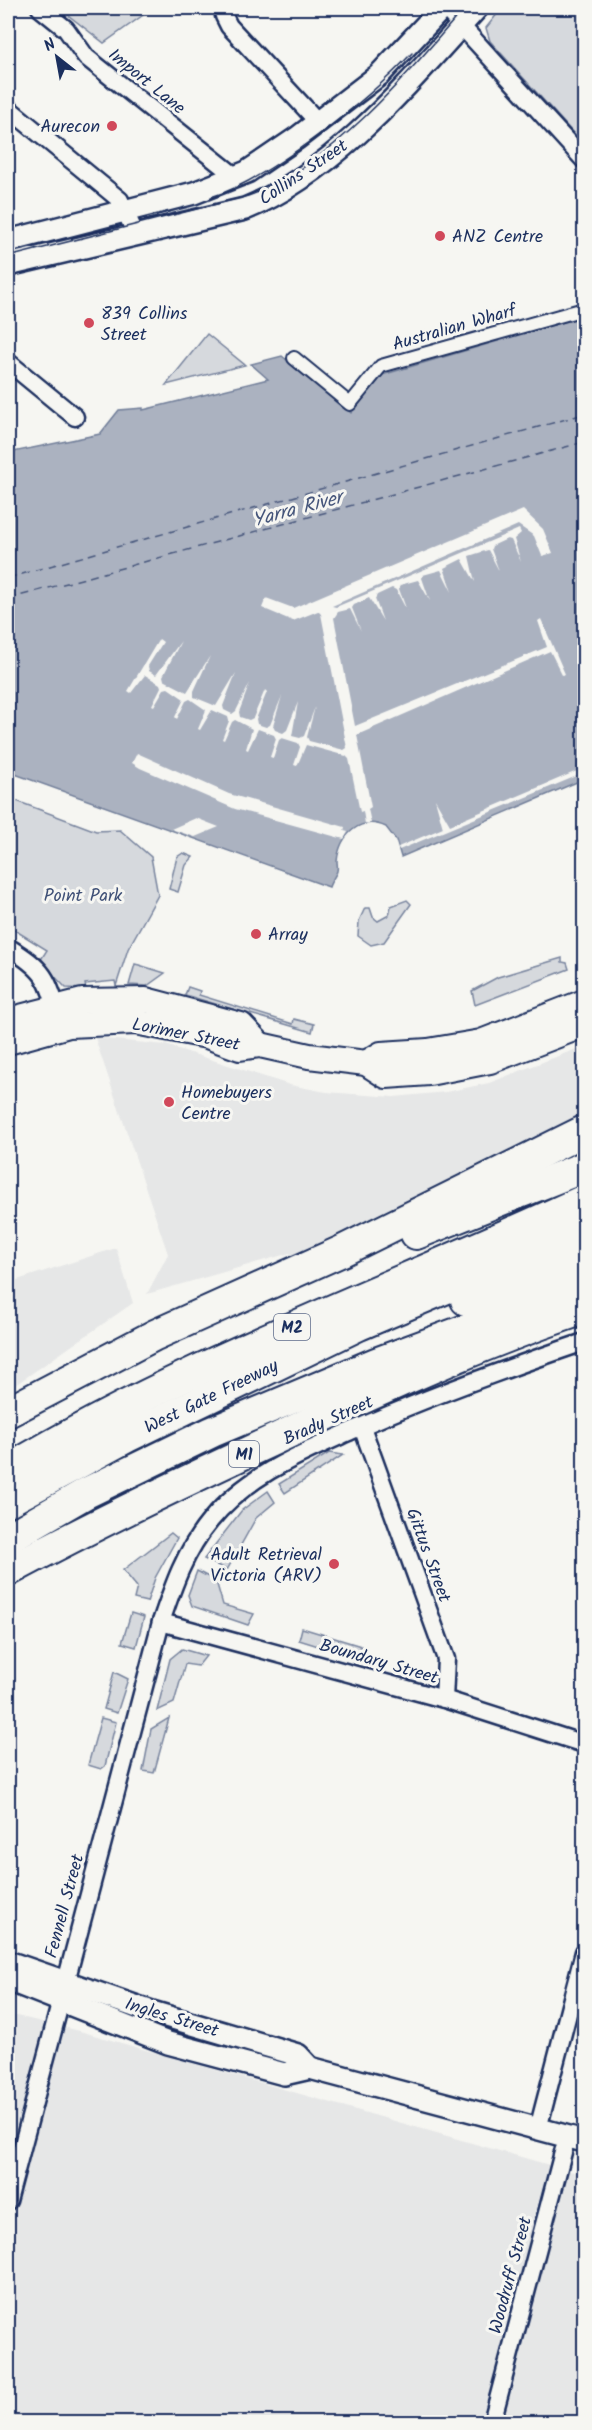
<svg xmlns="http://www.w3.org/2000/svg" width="592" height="2430" viewBox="0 0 592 2430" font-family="Kalam,sans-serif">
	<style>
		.built { fill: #e6e7e7 }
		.green { fill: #d6d9dd; stroke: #78849e; stroke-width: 1.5 }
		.water { fill: #abb2c0; stroke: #717e99; stroke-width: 1.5 }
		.pier { fill: #f6f6f2 }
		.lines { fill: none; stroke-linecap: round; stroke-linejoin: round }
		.ferry { stroke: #46567b; stroke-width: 1.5; stroke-dasharray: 8 6; stroke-linecap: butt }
		.pedestrian-casing { stroke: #1b2f5e; stroke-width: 16 }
		.minor-casing { stroke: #1b2f5e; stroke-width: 21 }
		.tertiary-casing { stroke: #1b2f5e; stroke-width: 26 }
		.secondary-casing { stroke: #1b2f5e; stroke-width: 28 }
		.motorway-casing { stroke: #1b2f5e; stroke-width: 34 }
		.pedestrian { stroke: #f6f6f2; stroke-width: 12 }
		.minor { stroke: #f6f6f2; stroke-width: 16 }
		.tertiary { stroke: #f6f6f2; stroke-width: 21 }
		.secondary { stroke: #f6f6f2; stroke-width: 24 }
		.motorway { stroke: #f6f6f2; stroke-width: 30 }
		.tram { stroke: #1b2f5e; stroke-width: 1.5 }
		.poi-dot { fill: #d1495b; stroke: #f6f6f2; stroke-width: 2 }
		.labels { text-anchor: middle; stroke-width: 6; stroke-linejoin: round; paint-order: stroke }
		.shield { fill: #f6f6f2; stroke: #5d6b8a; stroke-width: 1.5 }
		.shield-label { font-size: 16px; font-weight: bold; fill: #1b2f5e }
		.street-label { font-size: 18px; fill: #1b2f5e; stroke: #f6f6f2 }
		.poi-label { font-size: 18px; fill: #1b2f5e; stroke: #f6f6f2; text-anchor: start }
		.park-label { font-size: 18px; fill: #405177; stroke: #f6f6f2 }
		.water-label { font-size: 20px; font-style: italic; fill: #46567b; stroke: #f6f6f2 }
	</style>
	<rect width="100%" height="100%" fill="#f6f6f2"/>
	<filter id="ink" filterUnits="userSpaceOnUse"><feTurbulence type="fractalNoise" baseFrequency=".0167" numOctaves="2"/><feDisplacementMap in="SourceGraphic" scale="12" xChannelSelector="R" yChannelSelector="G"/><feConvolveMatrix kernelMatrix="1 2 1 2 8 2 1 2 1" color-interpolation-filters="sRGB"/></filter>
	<g filter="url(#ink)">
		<g class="built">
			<polygon points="95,1038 166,1045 290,1085 326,1092 394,1097 446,1092 489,1083 584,1046 584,1113 293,1264 290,1253 147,1294 168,1254"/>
			<polygon points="116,1248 133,1303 8,1390 8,1283"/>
			<polygon points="8,2014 76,2030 584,2175 584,2422 8,2422"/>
		</g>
		<g class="green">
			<polygon points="59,8 153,8 104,43"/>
			<polygon points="502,8 584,8 584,145 490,41 486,28"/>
			<polygon points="207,334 245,365 166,385"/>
			<polygon points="14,800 96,831 120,830 151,857 158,895 128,949 116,986 115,981 85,984 86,989 66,988 40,961 47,950 8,926 8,801"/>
			<polygon points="183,853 193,857 186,865 178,892 169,889 177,857"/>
			<polygon points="407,900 411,904 384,942 371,945 358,936 359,921 365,908 370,908 373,917 378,921 389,915 391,906"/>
			<polygon points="562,958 562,962 567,963 569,969 475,1005 472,991 498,977"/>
			<polygon points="135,964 139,965 165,973 147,986 129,985"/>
			<polygon points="188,987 200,991 199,995 293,1024 294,1019 314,1024 312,1032 185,995"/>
			<polygon points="329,1453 343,1455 285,1493 279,1484"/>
			<polygon points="268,1491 275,1502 256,1518 227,1570 204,1559 242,1510"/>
			<polygon points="171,1533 177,1538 155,1578 147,1602 134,1599 137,1587 123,1570"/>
			<polygon points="197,1571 216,1581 223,1605 254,1614 248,1625 192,1606 188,1595"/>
			<polygon points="131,1613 144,1617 136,1647 122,1643"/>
			<polygon points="302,1628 361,1646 357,1658 299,1640"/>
			<polygon points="182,1649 206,1656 198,1666 185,1664 174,1703 157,1711 170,1659"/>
			<polygon points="114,1672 128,1679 117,1713 104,1709"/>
			<polygon points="101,1718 116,1722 105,1766 101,1769 88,1765"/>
			<polygon points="169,1718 154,1773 143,1771 151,1729"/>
		</g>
		<path class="water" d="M 584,316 L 584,779 L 401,857 L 396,840 L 386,827 C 360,815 340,835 337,861 C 337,864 338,867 337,871 C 336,875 331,881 329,887 L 15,774 L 8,775 L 8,453 L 100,434 L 119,410 L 143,408 L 143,410 L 268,379 L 251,364 L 282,356 L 351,413 L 382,375 Z"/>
		<g class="pier">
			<polygon points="523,510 543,529 553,553 542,556 534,536 518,525 332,606 336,607 519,529 521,533 514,539 521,562 511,540 507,539 492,546 491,549 499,571 488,550 469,556 475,582 462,559 444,568 452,592 441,570 423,575 422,578 430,601 418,580 400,585 399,589 407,611 396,590 392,588 377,595 375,599 383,621 369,598 354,605 352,608 361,631 350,609 338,612 334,618 355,726 547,647 538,621 541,619 565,674 562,675 550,651 357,735 371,807 368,809 371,823 365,824 363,811 360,812 349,759 346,756 306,745 297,766 294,765 300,747 298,743 282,738 279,740 273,758 270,757 276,739 274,735 258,729 248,750 246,749 252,729 235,720 232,722 224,740 222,739 229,721 228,717 212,710 200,730 198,729 206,710 190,699 186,701 177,719 175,717 184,699 168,688 164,689 154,706 152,705 161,687 160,684 145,675 131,693 128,691 159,639 163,642 148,666 149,671 156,675 181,641 163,676 164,680 187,692 210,656 194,691 194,697 216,706 236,673 223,706 224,710 232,714 236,711 250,683 239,712 240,717 249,720 253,718 265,690 267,692 256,719 257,724 266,727 270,725 282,696 273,726 275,730 283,733 287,730 298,702 292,736 300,738 304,736 315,707 307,737 309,741 344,750 347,748 321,614 318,611 293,621 262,608 266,598 293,608"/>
			<polygon points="137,753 229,794 345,827 344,831 348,832 344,839 235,809 140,768 132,763"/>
			<polygon points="584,768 584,773 399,850 398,847 443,828 435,799 450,825"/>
			<polygon points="196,818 219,827 195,837 171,829"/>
		</g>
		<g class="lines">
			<g class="ferry">
				<polyline points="8,578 584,414"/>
				<polyline points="8,599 584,442"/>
			</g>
			<g class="pedestrian-casing">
				<polyline id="pedestrian" points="294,358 350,404 381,366 584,309"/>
			</g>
			<g class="minor-casing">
				<g id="minor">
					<polyline points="40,8 66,29 86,57 236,177"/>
					<polyline points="224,8 224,16 229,26 318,122"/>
					<polyline points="445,8 584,160"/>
					<polyline points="8,108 120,200 136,235"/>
					<polyline points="8,362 75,417"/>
					<path d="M 8,947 C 45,970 47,977 59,1017"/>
					<polyline points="362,1427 446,1659 444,1699"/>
					<polyline points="161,1622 444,1699 584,1744"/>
					<polyline points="538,2129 584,1952"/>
					<path d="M 8,2201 L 161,1622 C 173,1586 185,1551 210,1521 C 246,1476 300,1454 351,1431 C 427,1397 505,1369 584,1342"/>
					<polyline points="492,2422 567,2137"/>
				</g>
			</g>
			<g class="tertiary-casing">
				<g id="tertiary">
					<polyline points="8,241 194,193 247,172 297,138 379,75 442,8"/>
					<path d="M 8,265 L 245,209 C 336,172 412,79 477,8"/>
					<polyline points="8,1962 152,2012 298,2055 310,2068"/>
					<polyline points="8,1980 168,2043 284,2074 310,2068 584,2141"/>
				</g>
			</g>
			<g class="secondary-casing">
				<g id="secondary">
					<polyline points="8,1020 82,1001 146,1000 241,1025 260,1045"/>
					<polyline points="8,1042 69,1025 135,1022 207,1036 240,1048 260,1045 309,1056 366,1063 386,1076 429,1073 490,1061 584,1025"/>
					<polyline points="366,1063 381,1054 428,1051 481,1042 584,1002"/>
				</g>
			</g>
			<g class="motorway-casing">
				<g id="motorway">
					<polyline points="416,1234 584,1167"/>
					<polyline points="466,1300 584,1261"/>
					<polyline points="8,1412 155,1335 342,1251 584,1131"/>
					<path d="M 8,1470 C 190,1361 392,1289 584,1200"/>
					<polyline points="8,1501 127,1437 359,1325 584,1230"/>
					<polyline points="8,1538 86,1493 212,1432 376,1363 584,1286"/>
					<path d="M 8,1571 C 93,1525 181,1483 269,1442 C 372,1393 477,1345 584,1309"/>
				</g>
			</g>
			<use href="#pedestrian" class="pedestrian"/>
			<use href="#minor" class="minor"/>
			<use href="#tertiary" class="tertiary"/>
			<use href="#secondary" class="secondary"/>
			<use href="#motorway" class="motorway"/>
			<g class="tram">
				<path d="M 211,197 C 269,180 370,98 412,53"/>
				<path d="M 8,257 L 248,196 C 327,170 412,70 464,8"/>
			</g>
		</g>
	</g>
	<g class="poi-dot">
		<circle cx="112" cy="126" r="6"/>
		<circle cx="440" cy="236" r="6"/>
		<circle cx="89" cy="323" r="6"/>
		<circle cx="256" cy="934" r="6"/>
		<circle cx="169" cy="1102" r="6"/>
		<circle cx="334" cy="1564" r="6"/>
	</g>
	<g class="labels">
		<g class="shield">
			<rect x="274" y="1314" width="36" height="26" rx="4.5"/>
			<rect x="229" y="1441" width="30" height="26" rx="4.5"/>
		</g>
		<g class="shield-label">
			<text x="292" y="1333">M2</text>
			<text x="244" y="1460">M1</text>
		</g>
		<g class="street-label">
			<text transform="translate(147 81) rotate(39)" y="6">Import Lane</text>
			<text transform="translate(303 172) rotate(-34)" y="6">Collins Street</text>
			<text transform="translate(454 327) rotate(-16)" y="6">Australian Wharf</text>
			<text transform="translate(186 1034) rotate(11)" y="6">Lorimer Street</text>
			<text transform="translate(211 1396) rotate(-26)" y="6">West Gate Freeway</text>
			<text transform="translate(328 1420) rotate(-24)" y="6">Brady Street</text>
			<text transform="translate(429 1555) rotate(70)" y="6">Gittus Street</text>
			<text transform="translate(379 1661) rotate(16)" y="6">Boundary Street</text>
			<text transform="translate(64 1906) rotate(-75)" y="6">Fennell Street</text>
			<text transform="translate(172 2017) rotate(17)" y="6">Ingles Street</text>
			<text transform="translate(510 2275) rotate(-75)" y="6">Woodruff Street</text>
		</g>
		<g class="poi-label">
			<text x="100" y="132" text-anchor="end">Aurecon</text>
			<text x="452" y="242">ANZ Centre</text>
			<text x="101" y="319">839 Collins<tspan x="101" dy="21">Street</tspan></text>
			<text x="268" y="940">Array</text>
			<text x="181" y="1098">Homebuyers<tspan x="181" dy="21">Centre</tspan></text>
			<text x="322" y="1560" text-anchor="end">Adult Retrieval<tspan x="322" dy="21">Victoria (ARV)</tspan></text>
		</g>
		<g class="park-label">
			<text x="83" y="901">Point Park</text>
		</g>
		<g class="water-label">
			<text transform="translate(297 508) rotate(-15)" y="7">Yarra River</text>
		</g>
	</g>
	<rect width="592" height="2430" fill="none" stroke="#f6f6f2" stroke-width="30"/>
	<rect x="15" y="15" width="562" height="2400" fill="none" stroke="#1b2f5e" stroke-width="2" filter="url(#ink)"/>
	<g transform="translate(57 57) rotate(329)" stroke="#f6f6f2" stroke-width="4.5" paint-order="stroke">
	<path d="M0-4.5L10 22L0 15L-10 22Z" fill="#1b2f5e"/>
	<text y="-9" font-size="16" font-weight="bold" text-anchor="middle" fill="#1b2f5e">N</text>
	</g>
</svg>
